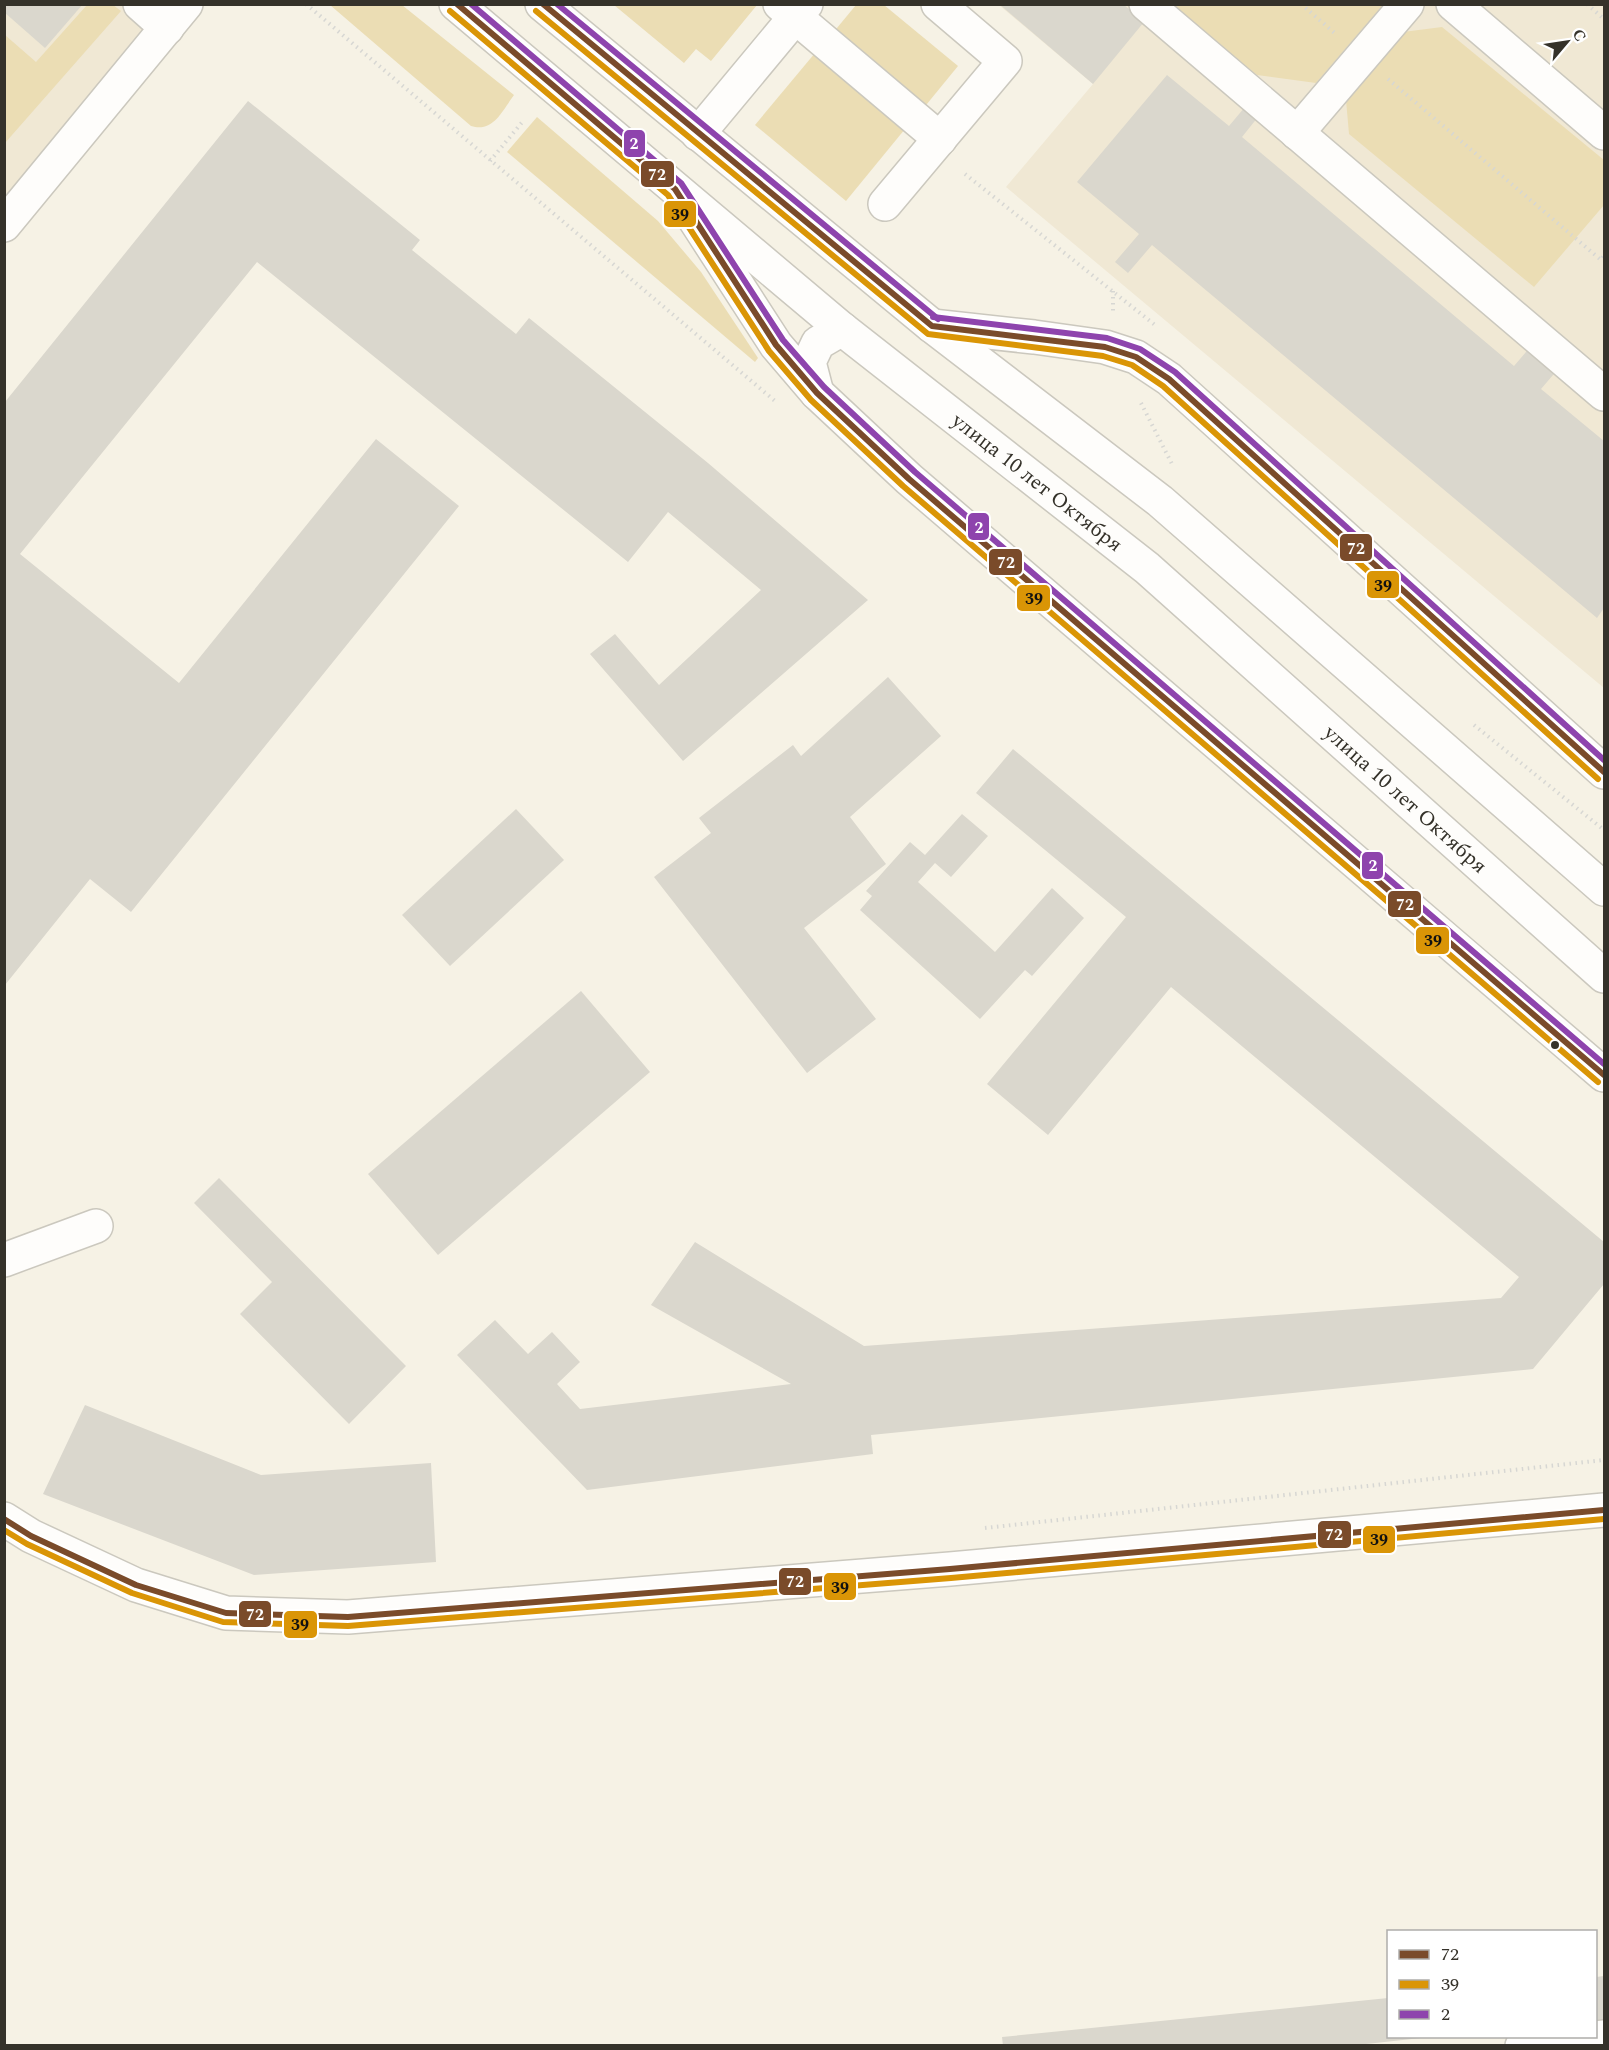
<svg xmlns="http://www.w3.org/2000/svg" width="1609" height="2050" viewBox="0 0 1609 2050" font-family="Spectral,serif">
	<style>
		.built { fill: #f0e8d4 }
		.green { fill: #ebddb4 }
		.building { fill: #dad7cd }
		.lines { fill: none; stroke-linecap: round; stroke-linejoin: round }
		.minor-casing { stroke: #cbc8be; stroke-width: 36 }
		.major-casing { stroke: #cbc8be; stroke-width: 36 }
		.path { stroke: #d7d7d3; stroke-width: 4; stroke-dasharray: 1.5 4.5; stroke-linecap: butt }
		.minor { stroke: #fefdfb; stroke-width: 33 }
		.major { stroke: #fefdfb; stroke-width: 33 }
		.bus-1-casing { stroke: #fff; stroke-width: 10 }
		.bus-2-casing { stroke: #fff; stroke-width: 10 }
		.bus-3-casing { stroke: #fff; stroke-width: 10 }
		.bus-1 { stroke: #7a4b2a; stroke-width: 6 }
		.bus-2 { stroke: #da9506; stroke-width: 6 }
		.bus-3 { stroke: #8e44ad; stroke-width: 6 }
		.bus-dot { fill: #35322a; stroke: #fff; stroke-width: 2 }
		.labels { text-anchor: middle; stroke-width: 6; stroke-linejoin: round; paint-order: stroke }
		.street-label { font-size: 21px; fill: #35322a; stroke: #fff }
		.line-badge { stroke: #fff; stroke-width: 2 }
		.badge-label { font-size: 16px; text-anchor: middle; font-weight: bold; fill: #fff }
		.pale-badge-label { font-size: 16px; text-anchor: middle; font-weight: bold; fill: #111 }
	</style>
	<rect width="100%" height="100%" fill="#f6f2e5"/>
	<g class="built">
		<polygon points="5,5 168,5 5,201"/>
		<polygon points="999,5 1604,5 1604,688 1006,187 1093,84"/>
	</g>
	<g class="green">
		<polygon points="87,5 113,5 121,11 5,143 5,35 36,62"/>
		<path d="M 330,5 L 402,5 L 514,95 C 502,111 493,133 471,126 Z"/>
		<polygon points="614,5 757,4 757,5 711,61 696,49 684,63"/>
		<polygon points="856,5 884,5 958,66 922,110 832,34"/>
		<polygon points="1170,5 1383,5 1316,83 1257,75"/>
		<polygon points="1442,27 1604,160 1604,205 1534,287 1349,134 1346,100 1403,32"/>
		<polygon points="815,53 905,129 846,201 755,125"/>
		<polygon points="537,117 658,221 701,272 758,358 755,362 507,152"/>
	</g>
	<g class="building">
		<polygon points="4,4 83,4 45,48 4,12"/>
		<polygon points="999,4 1123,4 1144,22 1093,84"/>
		<polygon points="1167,75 1229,126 1250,101 1262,112 1242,137 1514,366 1532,345 1559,368 1541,389 1604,441 1604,608 1597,618 1152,245 1128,273 1115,262 1139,234 1077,182"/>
		<polygon points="248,101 420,240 412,250 516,334 529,318 708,463 868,600 683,761 590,654 615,634 659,685 761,590 668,512 628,562 257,262 20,554 179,683 376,439 459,506 131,912 90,879 5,985 5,402"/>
		<polygon points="888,677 941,736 850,817 886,864 804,928 876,1019 807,1073 654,877 711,833 699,818 793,745 801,756"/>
		<polygon points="1013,749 1604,1242 1604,1284 1533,1369 871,1435 873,1454 587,1490 457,1355 495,1320 528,1354 552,1332 580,1362 557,1384 580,1409 791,1384 651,1305 695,1242 864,1346 1501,1298 1519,1277 1171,987 1048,1135 987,1084 1126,917 976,793"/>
		<polygon points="516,809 564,860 450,966 402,915"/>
		<polygon points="962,814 988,836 951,877 935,863 918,882 995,952 1052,888 1084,918 1032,976 1025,970 980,1019 860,910 872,896 866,891 910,842 925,855"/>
		<polygon points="581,991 650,1072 438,1255 368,1174"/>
		<polygon points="219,1178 406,1366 349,1424 240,1314 272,1282 194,1203"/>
		<polygon points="85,1405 261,1475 431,1463 436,1562 254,1575 43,1494"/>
		<polygon points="1604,1976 1604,2019 1596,2020 1596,1977"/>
		<polygon points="1388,1998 1388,2036 1421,2037 1421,2038 1348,2046 1003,2046 1002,2037"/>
	</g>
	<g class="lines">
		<g class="minor-casing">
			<g id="minor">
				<polyline points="140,4 167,28"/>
				<polyline points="780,4 940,139"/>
				<polyline points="1146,4 1604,394"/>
				<polyline points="1453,4 1604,133"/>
				<polyline points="1297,133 1407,4"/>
				<polyline points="698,134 806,4"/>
				<polyline points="885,204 1005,61 938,4"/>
				<polyline points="4,225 186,4"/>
				<polyline points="4,1260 96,1226"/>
				<polyline points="1522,2046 1604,2037"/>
			</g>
		</g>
		<g class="major-casing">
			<g id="major">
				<path id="s1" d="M 456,4 L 842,329 L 1147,568 L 1604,976"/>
				<polyline points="542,4 932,326 1160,501 1604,889"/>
				<polyline points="692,215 776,345 817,393 909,479 1604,1075"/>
				<polyline points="932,326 1034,337 1105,347 1136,357 1169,379 1604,772"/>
				<polyline points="817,393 809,362 818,343 842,329"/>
				<polyline points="4,1519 31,1536 136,1585 226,1613 348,1617 950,1569 1604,1510"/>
			</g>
		</g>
		<g class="path">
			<polyline points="306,4 775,401"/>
			<polyline points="1301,4 1337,35"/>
			<polyline points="1587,4 1604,19"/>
			<polyline points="1388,79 1601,260 1604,255"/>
			<polyline points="490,161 524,120"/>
			<polyline points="965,174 1155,325"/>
			<polyline points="1113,291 1113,312"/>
			<polyline points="1141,403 1173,466"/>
			<polyline points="1474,725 1604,830"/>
			<polyline points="985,1528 1604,1460"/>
		</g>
		<use href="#minor" class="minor"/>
		<use href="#major" class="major"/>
		<g class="bus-1-casing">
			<g id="bus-1">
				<polyline points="457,4 675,189 776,345 817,393 909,479 1604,1075"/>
				<polyline points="543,4 932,326 1105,347 1136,357 1169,379 1604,772"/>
				<polyline points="4,1519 31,1536 136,1585 226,1613 348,1617 950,1569 1604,1510"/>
			</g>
		</g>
		<g class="bus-2-casing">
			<g id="bus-2">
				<polyline points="450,11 668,195 769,351 811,400 903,486 1598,1082"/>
				<polyline points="536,11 928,334 1103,356 1132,365 1163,386 1598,779"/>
				<polyline points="4,1530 27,1544 132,1593 223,1622 348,1626 951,1578 1604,1519"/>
			</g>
		</g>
		<g class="bus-3-casing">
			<g id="bus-3">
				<polyline points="471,4 681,183 783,340 824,387 915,472 1604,1064"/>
				<polyline points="557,4 938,319"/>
				<polyline points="933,317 1107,338 1140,349 1175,372 1604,760"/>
			</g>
		</g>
		<use href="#bus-1" class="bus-1"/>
		<use href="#bus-2" class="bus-2"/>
		<use href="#bus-3" class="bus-3"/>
	</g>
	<circle class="bus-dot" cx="1555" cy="1045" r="5"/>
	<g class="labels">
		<g class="street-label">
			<text dy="7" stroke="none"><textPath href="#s1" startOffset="753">улица 10 лет Октября</textPath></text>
			<text dy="7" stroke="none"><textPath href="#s1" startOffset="1239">улица 10 лет Октября</textPath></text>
		</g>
	</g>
	<g class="line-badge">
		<rect x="623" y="129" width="23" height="29" rx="6" fill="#8e44ad"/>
		<rect x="640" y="160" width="35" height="28" rx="6" fill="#7a4b2a"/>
		<rect x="663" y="200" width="34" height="28" rx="6" fill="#da9506"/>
		<rect x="967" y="512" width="23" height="29" rx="6" fill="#8e44ad"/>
		<rect x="1339" y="533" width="34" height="29" rx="6" fill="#7a4b2a"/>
		<rect x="988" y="548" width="35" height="28" rx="6" fill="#7a4b2a"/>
		<rect x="1366" y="570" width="34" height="29" rx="6" fill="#da9506"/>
		<rect x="1016" y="584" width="35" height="28" rx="6" fill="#da9506"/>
		<rect x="1361" y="851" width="23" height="29" rx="6" fill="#8e44ad"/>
		<rect x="1387" y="890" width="35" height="28" rx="6" fill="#7a4b2a"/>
		<rect x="1415" y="926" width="35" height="29" rx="6" fill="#da9506"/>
		<rect x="1317" y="1520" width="35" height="29" rx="6" fill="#7a4b2a"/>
		<rect x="1362" y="1525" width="34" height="29" rx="6" fill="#da9506"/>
		<rect x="778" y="1567" width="34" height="29" rx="6" fill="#7a4b2a"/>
		<rect x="823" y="1572" width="34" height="29" rx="6" fill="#da9506"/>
		<rect x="238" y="1600" width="34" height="28" rx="6" fill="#7a4b2a"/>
		<rect x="283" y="1610" width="35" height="29" rx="6" fill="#da9506"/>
	</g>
	<g class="badge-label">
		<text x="634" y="149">2</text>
		<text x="657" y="180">72</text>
		<text x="979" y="533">2</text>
		<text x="1356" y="554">72</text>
		<text x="1006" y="568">72</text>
		<text x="1373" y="871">2</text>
		<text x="1405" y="910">72</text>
		<text x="1334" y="1540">72</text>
		<text x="795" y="1587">72</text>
		<text x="255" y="1620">72</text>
	</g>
	<g class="pale-badge-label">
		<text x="680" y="220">39</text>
		<text x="1383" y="591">39</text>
		<text x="1034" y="604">39</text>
		<text x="1433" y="946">39</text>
		<text x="1379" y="1545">39</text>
		<text x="840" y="1593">39</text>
		<text x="300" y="1630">39</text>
	</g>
	<rect width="1609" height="2050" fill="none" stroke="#35322a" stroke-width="12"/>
	<rect x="1387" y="1930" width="210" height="108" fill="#ffffff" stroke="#aeadaa" stroke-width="1.5"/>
	<rect x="1399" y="1950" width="30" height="9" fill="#7a4b2a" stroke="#aeadaa" stroke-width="1.5"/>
	<text x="1441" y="1960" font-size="18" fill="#35322a">72</text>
	<rect x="1399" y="1980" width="30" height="9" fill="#da9506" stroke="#aeadaa" stroke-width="1.5"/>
	<text x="1441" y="1990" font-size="18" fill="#35322a">39</text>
	<rect x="1399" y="2010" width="30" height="9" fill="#8e44ad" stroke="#aeadaa" stroke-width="1.5"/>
	<text x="1441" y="2020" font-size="18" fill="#35322a">2</text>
	<g transform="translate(1567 42) rotate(61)" stroke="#ffffff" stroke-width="4.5" paint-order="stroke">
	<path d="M0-4.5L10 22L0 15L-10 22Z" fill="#35322a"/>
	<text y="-9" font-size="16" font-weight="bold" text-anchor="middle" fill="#35322a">С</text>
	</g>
</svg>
